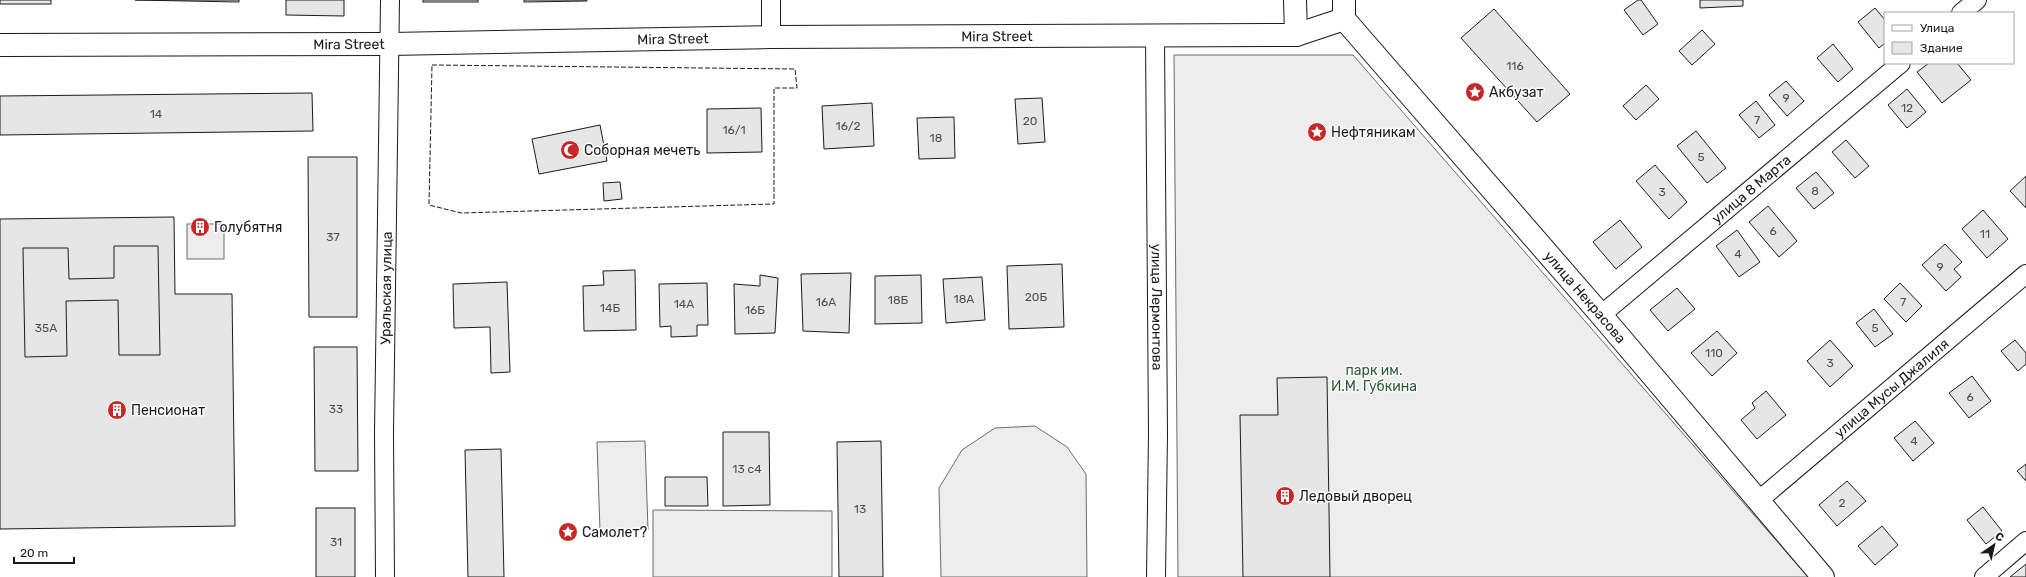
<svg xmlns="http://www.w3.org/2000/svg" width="2026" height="577" viewBox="0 0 2026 577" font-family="Rubik,sans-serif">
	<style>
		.built { fill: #ededed; stroke: #6a6a6a }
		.building { fill: #e6e6e6; stroke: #1a1a1a }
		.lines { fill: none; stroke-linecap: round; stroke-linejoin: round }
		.street-casing { stroke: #1a1a1a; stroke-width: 20 }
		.secondary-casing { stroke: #1a1a1a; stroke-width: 24 }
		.street { stroke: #fff; stroke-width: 18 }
		.secondary { stroke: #fff; stroke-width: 22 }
		.fence { stroke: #1a1a1a; stroke-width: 1; stroke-dasharray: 5 2; stroke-linecap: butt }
		.labels { text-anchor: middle; stroke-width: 3; stroke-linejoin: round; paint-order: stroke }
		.number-label { font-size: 12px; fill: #4d4d4d }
		.street-label { font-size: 14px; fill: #1a1a1a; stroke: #fff }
		.poi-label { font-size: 14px; fill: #1a1a1a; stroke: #fff; text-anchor: start }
		.park-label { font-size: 14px; fill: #2b5a34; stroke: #fff }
	</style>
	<rect width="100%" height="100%" fill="#fff"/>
	<g class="built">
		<polygon points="1174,55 1353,55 1808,577 1178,577"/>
		<rect x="187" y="224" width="37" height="35"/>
		<polygon points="1035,426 1067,447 1086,474 1087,577 941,577 939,488 962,450 995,428"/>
		<polygon points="645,441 648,530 600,531 597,442"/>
		<polygon points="653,510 832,511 832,577 653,577"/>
	</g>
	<g class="building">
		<rect x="0" y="0" width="51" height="4"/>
		<polygon points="135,0 239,0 239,2"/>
		<polygon points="286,0 344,0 344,16 286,15"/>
		<rect x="423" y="0" width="55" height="2"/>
		<polygon points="524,0 587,0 587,1 524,2"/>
		<polygon points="1638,0 1641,0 1658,24 1643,35 1624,10"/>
		<polygon points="1700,0 1743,0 1743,6 1700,8"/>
		<polygon points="1875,8 1885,20 1885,43 1879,48 1858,22"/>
		<polygon points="1494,9 1570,94 1537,122 1461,38"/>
		<polygon points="1702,30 1715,44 1692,65 1679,51"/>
		<polygon points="1833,44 1853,69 1838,82 1817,58"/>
		<polygon points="1929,63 1957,63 1971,80 1942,103 1917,72"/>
		<polygon points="1786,81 1804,101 1787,116 1769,95"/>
		<polygon points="1646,85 1659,99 1636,120 1623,106"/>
		<polygon points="1907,89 1926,112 1907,128 1888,105"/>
		<polygon points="312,93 313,131 0,135 0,96"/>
		<polygon points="1042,98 1045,142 1018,144 1015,99"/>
		<polygon points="1756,101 1775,125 1759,138 1739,115"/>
		<polygon points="872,103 874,146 824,149 822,106"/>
		<polygon points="761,108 762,152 707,153 707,109"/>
		<polygon points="954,117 955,158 919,159 917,118"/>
		<polygon points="600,125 607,161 539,174 532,139"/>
		<polygon points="1696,131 1726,168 1707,183 1677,146"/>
		<polygon points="1846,140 1869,166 1855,178 1832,152"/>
		<polygon points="308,157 357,157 357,317 309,317"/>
		<polygon points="1655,165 1687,202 1669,219 1636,181"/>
		<polygon points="1816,172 1834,193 1814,209 1796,188"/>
		<polygon points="2026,176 2026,208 2010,191"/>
		<polygon points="620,182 622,199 604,201 603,183"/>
		<polygon points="1768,206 1797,241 1779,257 1749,222"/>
		<polygon points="1983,210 2008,239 1987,258 1962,229"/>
		<polygon points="174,217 175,294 232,294 235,526 0,529 0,219"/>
		<polygon points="1620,220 1642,247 1616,269 1593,242"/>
		<polygon points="196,224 204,224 204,231 196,230"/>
		<polygon points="1737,230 1760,262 1739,277 1716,246"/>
		<polygon points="1945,244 1962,262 1954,269 1961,277 1946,291 1922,265"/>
		<polygon points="114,246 158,246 160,355 119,355 118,300 66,301 67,356 25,357 23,248 68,248 69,279 114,278"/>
		<polygon points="1062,264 1064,327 1009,329 1007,266"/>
		<polygon points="635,270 636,330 584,331 583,286 604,285 603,271"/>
		<polygon points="851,273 849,333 803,331 801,274"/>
		<polygon points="760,275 778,278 775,333 735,334 734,284 760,286"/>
		<polygon points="921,275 922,323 875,324 875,276"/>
		<polygon points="982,277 985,320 946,323 943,279"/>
		<polygon points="507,282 510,372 491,373 490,327 454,328 453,284"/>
		<polygon points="707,283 708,325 697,325 697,336 671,337 671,326 660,327 659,284"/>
		<polygon points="1900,283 1922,306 1906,322 1884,299"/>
		<polygon points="1677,288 1695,309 1668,331 1650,310"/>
		<polygon points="1874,309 1893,334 1875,347 1856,323"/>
		<polygon points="1717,331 1737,353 1712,376 1691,353"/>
		<polygon points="1830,340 1853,366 1830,387 1807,361"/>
		<polygon points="2015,340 2026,353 2026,364 2018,371 2001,351"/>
		<polygon points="314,347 357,347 358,471 315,471"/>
		<polygon points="1972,376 1991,401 1969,418 1949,393"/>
		<polygon points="1327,377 1330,577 1243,577 1240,415 1278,415 1277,378"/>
		<polygon points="1766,391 1786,415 1757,439 1741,420 1755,408 1752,403"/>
		<polygon points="1915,421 1934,443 1913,461 1894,438"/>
		<polygon points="723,432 769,432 770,505 723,506"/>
		<polygon points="881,441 883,577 839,577 837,442"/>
		<polygon points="501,449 504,577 468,577 465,450"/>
		<polygon points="2026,464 2026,481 2017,471"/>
		<polygon points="665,477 707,477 708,506 665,506"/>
		<polygon points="1847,481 1866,501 1837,526 1819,505"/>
		<polygon points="1983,507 2002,531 1986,544 1967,520"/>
		<rect x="316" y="508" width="39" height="69"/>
		<polygon points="1882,526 1898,545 1875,565 1858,546"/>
		<polygon points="2026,564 2026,577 2010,577"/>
	</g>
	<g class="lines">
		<g class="street-casing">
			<g id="street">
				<polyline points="771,0 771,37"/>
				<polyline points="1961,13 1977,0"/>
				<path id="s1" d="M 1155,37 L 1158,434 L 1156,577"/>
				<path id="s2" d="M 1601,315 L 1901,63"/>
				<path id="s3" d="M 1758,501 L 2026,274"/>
				<path id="s4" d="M 385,577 L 384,433 L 390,0"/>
				<polyline points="1984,577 2026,541"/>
			</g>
		</g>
		<g class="secondary-casing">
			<g id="secondary">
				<polyline points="1295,0 1296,35"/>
				<polyline points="1344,0 1344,19"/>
				<path id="s5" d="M 1344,19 L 1601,315 L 1823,577"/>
				<path id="s6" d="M 0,45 L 390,44 L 771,37 L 1296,35 L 1344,19"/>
			</g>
		</g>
		<use href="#street" class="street"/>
		<use href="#secondary" class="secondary"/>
		<polygon class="fence" points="432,65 795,69 797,88 774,88 774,204 461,213 429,205"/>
	</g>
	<defs>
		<g id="sight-disc" transform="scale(1)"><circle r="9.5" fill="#c62828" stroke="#fff"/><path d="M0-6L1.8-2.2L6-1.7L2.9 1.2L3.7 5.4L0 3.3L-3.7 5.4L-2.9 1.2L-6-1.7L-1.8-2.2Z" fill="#fff"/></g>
		<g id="mosque-disc" transform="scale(1)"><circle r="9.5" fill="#c62828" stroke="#fff"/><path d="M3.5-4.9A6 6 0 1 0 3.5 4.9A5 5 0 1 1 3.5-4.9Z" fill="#fff"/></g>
		<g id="building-disc" transform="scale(1)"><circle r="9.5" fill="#c62828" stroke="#fff"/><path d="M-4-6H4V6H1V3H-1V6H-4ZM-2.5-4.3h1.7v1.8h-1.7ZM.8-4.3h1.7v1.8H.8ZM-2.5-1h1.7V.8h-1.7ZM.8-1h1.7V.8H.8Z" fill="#fff"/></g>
	</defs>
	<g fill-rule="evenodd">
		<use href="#sight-disc" x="1475" y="92"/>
		<use href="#sight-disc" x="1317" y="132"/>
		<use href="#mosque-disc" x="570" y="150"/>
		<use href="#building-disc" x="200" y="227"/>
		<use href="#building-disc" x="117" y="410"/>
		<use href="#building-disc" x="1285" y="496"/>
		<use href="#sight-disc" x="568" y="532"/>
	</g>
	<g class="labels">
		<g class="number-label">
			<text x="1515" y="70">116</text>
			<text x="1786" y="102">9</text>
			<text x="1907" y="112">12</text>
			<text x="156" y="118">14</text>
			<text x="1757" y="124">7</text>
			<text x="1030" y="125">20</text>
			<text x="848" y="130">16/2</text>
			<text x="734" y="134">16/1</text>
			<text x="936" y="142">18</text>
			<text x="1701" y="161">5</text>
			<text x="1815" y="195">8</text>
			<text x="1662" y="196">3</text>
			<text x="1773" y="235">6</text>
			<text x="1985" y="238">11</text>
			<text x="333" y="241">37</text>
			<text x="1738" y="258">4</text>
			<text x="1940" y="271">9</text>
			<text x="1036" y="301">20Б</text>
			<text x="964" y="303">18А</text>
			<text x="898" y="304">18Б</text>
			<text x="826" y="306">16А</text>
			<text x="1903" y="306">7</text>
			<text x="684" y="308">14А</text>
			<text x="610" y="312">14Б</text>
			<text x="755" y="314">16Б</text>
			<text x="46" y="332">35А</text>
			<text x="1875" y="332">5</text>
			<text x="1714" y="357">110</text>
			<text x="1830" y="367">3</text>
			<text x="1970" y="401">6</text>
			<text x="336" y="413">33</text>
			<text x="1914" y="445">4</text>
			<text x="747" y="473">13 с4</text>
			<text x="1842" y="507">2</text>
			<text x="860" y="513">13</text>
			<text x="336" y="546">31</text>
		</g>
		<g class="street-label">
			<text dy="5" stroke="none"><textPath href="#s6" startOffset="997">Mira Street</textPath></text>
			<text dy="5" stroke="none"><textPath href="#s6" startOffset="673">Mira Street</textPath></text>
			<text dy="5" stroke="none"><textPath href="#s6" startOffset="349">Mira Street</textPath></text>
			<text dy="5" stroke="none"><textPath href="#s2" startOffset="196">улица 8 Марта</textPath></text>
			<text dy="5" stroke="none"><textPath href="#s4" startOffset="289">Уральская улица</textPath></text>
			<text dy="5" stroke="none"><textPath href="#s5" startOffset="368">улица Некрасова</textPath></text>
			<text dy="5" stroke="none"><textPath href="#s1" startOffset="270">улица Лермонтова</textPath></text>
			<text dy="5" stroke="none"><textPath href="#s3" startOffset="175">улица Мусы Джалиля</textPath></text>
		</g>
		<g class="poi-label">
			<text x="1489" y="97">Акбузат</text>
			<text x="1331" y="137">Нефтяникам</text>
			<text x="584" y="155">Соборная мечеть</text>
			<text x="214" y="232">Голубятня</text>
			<text x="131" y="415">Пенсионат</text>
			<text x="1299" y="501">Ледовый дворец</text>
			<text x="582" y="537">Самолет?</text>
		</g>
		<g class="park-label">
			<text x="1374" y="375">парк им.<tspan x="1374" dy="16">И.М. Губкина</tspan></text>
		</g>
	</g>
	<rect x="1884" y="12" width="130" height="52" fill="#ffffff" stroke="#a3a3a3"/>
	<rect x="1892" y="25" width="20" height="6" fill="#ffffff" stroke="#a3a3a3"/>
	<text x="1920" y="32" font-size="12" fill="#1a1a1a">Улица</text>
	<rect x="1892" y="42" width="20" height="12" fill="#e6e6e6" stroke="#a3a3a3"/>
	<text x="1920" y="52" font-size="12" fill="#1a1a1a">Здание</text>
	<g transform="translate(1994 545) rotate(34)" stroke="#ffffff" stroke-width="3" paint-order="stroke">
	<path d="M0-3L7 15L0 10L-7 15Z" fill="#1a1a1a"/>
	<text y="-6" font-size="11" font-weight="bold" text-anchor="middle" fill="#1a1a1a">С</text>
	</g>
	<path d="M14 557v6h60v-6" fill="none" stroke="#1a1a1a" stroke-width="2"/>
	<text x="20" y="557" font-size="12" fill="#1a1a1a" stroke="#ffffff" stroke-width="3" paint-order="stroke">20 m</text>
</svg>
